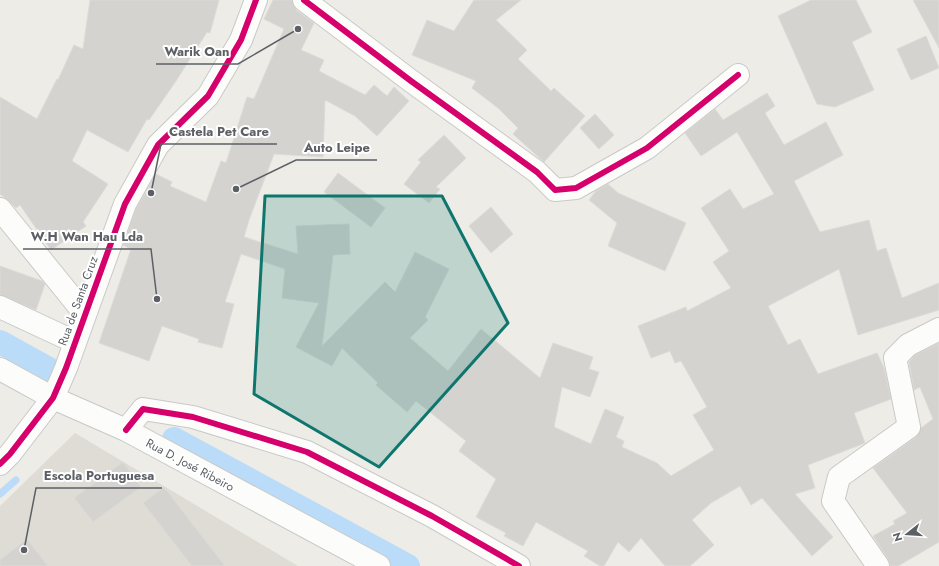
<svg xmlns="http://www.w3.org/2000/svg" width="939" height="566" viewBox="0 0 939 566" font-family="Jost,sans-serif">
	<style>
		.education { fill: #dedcd5 }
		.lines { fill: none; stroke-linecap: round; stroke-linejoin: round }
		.stream { stroke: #bbdcf8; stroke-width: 7 }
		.canal { stroke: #bbdcf8; stroke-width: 24 }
		.building { fill: #d4d3d0; stroke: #dcdbd6 }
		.minor-casing { stroke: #c9c9c8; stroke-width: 24 }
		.minor { stroke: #fcfcfb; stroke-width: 22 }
		.cycleway-casing { stroke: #fff; stroke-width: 8 }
		.cycleway { stroke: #d6006c; stroke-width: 6 }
		.marked { fill: #0f766e; fill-opacity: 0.2; stroke: #0f766e; stroke-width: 3; stroke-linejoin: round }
		.labels { text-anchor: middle; stroke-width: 4; stroke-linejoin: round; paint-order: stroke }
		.street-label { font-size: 12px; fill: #5c6066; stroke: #fff }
		.leader { fill: none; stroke: #5c6066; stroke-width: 1.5 }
		.callout-dot { fill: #5c6066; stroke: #fff; stroke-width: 1.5 }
		.callout-label { font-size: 13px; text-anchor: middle; font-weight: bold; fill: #5c6066; stroke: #fff; stroke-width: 4; stroke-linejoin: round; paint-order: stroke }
	</style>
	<rect width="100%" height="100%" fill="#edece7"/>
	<polygon class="education" points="75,433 298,566 0,566 0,506"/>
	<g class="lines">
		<polyline class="stream" points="0,494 16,480"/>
		<g class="canal">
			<polyline points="0,342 49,369"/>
			<polyline points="174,439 408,566"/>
		</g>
	</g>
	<g class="building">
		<polygon points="90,0 219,0 210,33 207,32 176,81 149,120 147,119 128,152 87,130 72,161 108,184 83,222 86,226 51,250 20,205 16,208 9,201 0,194 0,97 37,119 57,79 58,80 74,45 83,49"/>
		<polygon points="273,0 292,0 296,10 314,23 301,50 324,60 319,71 365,95 374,85 387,96 394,87 409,101 377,136 355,116 325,100 323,157 274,154 249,220 244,237 298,254 296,226 349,224 350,254 333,255 322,346 385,282 395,292 415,252 449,269 425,317 428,320 410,338 448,371 481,329 540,378 553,343 593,357 589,369 599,372 590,397 562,387 554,427 591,444 605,409 624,417 616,437 624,441 622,447 657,463 671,476 714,450 693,415 707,407 681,361 675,363 670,351 651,358 638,326 686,307 687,311 731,288 713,262 729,251 701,208 730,189 743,209 774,194 737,132 701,156 685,133 715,109 723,120 767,93 775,106 765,113 784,145 826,122 843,155 794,181 820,232 869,220 877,251 886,248 902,298 939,283 939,310 858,335 839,269 768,306 788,345 800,339 818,374 877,353 884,368 891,399 854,413 865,443 808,465 815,488 795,494 833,537 812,556 762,498 751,505 740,486 711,503 692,520 714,545 690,566 665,566 641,538 629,552 618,542 604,566 600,566 584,556 588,551 536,522 523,546 504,536 506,533 476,517 496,479 459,451 466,441 416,401 407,412 376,385 378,383 342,348 332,366 296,347 319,303 282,298 285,269 241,254 225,302 234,304 222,348 198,342 199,339 162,326 149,361 99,343 131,249 123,245 136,209 156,174 172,182 170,186 206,202 221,161 226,163 247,97 254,99 284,29 264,19"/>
		<polygon points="474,0 521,0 496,20 527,50 518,59 551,91 554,88 585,116 544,162 513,134 518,128 498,108 472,88 476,81 412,55 427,20 454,31"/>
		<polygon points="811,0 856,0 872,32 852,42 874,90 835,107 817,104 778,16"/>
		<polygon points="913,0 939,0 939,48"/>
		<polygon points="926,36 939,68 911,80 897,49"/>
		<polygon points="595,114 614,135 599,149 580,128"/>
		<polygon points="444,135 466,158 436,187 440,189 429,203 404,184 421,162 418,160"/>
		<polygon points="338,173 385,208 371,227 324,192"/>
		<polygon points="608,184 618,193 686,223 665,271 608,246 617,223 589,200 596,191"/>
		<polygon points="491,207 513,234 491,253 469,226"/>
		<polygon points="0,266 42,281 45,284 36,310 0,295"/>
		<polygon points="939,343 939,542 898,566 890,566 888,559 873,536 895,524 893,521 907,513 873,468 916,437 921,428 933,419 920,387 914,390 909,362 915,355"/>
		<polygon points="123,462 141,487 93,522 74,498"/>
		<polygon points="164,487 225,566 192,566 143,503"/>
		<polygon points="27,539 48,566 0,566 0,560"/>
	</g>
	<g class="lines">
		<g class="minor-casing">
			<g id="minor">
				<polyline points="304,0 411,81 537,172 555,190 576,188 647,148 738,75"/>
				<polyline points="0,209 85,314"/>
				<polyline points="0,307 75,342"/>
				<polyline points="0,369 53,398 126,430 379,566"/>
				<polyline points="126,430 143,409 193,417 307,452 432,516 519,566"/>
				<polyline points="0,464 10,454 53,398 66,368 125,204 158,145 208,96 241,40 256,0"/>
				<polyline points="878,566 833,501 839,477 909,427 895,358 908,345 939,329"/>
			</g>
		</g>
		<use href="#minor" class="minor"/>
		<g class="cycleway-casing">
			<g id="cycleway">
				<polyline points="304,0 411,81 537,172 555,190 576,188 647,148 738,75"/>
				<polyline points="126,430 143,409 193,417 307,452 432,516 519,566"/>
				<polyline points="0,464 10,454 53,398 66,368 125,204 158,145 208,96 241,40 256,0"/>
			</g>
		</g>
		<use href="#cycleway" class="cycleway"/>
	</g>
	<path class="marked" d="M 265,196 L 442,196 L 508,323 L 379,467 L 254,394 Z"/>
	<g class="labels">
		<g class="street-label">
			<text transform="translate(78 301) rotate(-70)" y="4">Rua de Santa Cruz</text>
			<text transform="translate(190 465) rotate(28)" y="4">Rua D. José Ribeiro</text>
		</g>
	</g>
	<path class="leader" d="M298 29L238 64H156M151 193L161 144H277M236 189L296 160H377M157 299L151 249H23M24 550L36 488H162"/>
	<g class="callout-dot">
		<circle cx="298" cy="29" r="4"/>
		<circle cx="151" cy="193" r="4"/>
		<circle cx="236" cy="189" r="4"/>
		<circle cx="157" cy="299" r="4"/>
		<circle cx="24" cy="550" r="4"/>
	</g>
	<g class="callout-label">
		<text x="197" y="56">Warik Oan</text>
		<text x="219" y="136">Castela Pet Care</text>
		<text x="337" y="152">Auto Leipe</text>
		<text x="87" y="241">W.H Wan Hau Lda</text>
		<text x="99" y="480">Escola Portuguesa</text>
	</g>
	<g transform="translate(907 534) rotate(253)" stroke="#ffffff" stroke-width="3" paint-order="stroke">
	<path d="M0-3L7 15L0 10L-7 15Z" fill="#5c6066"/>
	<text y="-6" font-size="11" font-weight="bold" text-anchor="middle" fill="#5c6066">N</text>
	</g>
</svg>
